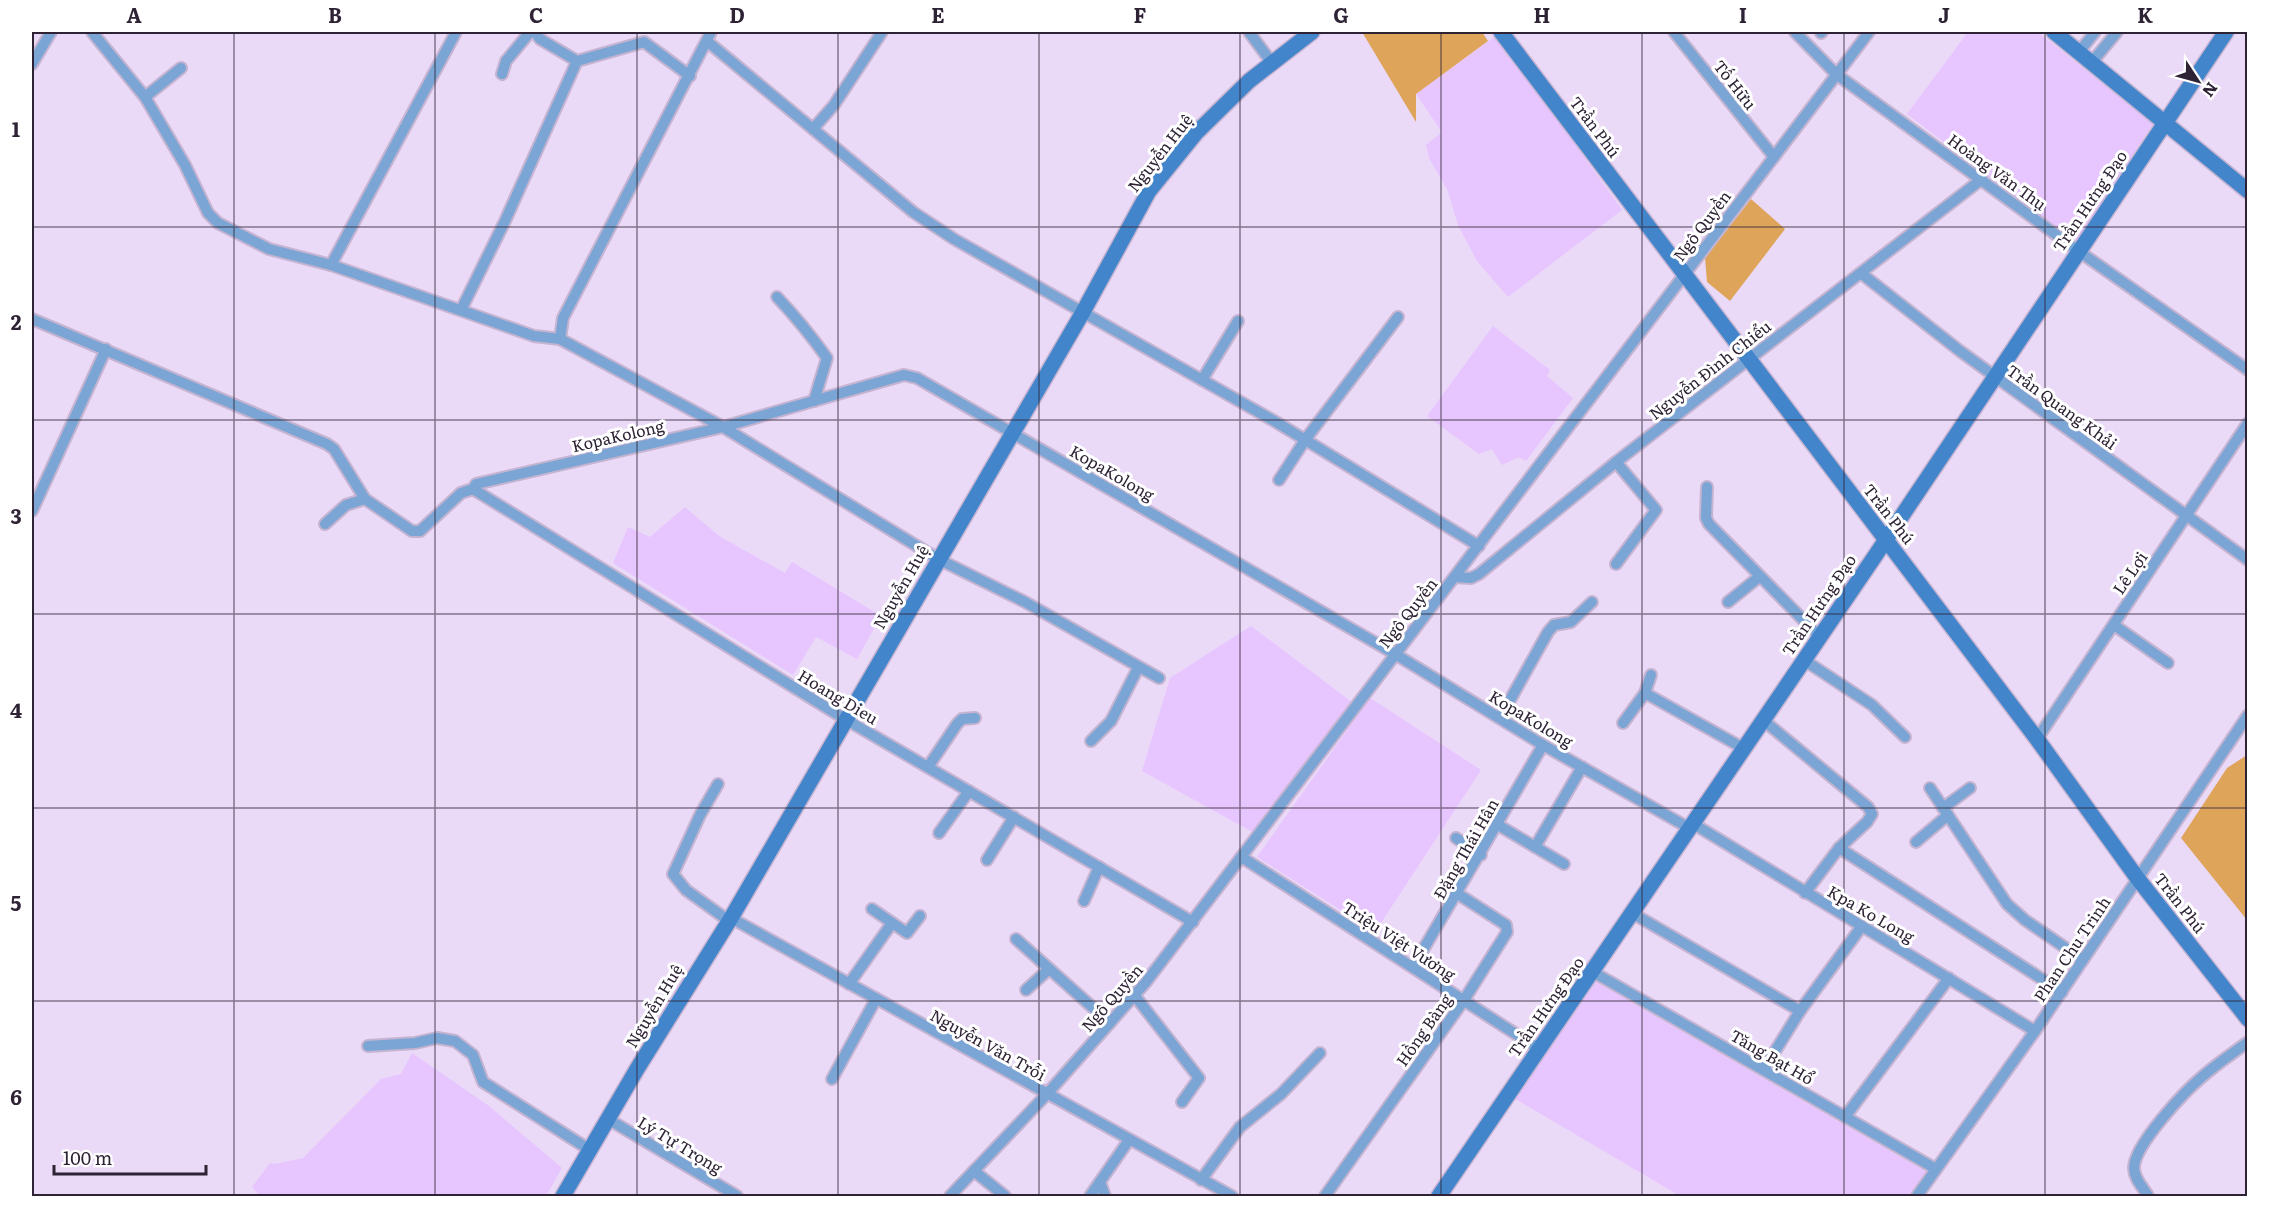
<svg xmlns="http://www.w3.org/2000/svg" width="2279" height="1228" viewBox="0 0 2279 1228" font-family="Literata,serif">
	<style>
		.built { fill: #e7c5ff }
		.green { fill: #dda45a }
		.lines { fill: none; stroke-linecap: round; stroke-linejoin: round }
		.street-casing { stroke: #c5b4d1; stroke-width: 14 }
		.secondary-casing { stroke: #c5b4d1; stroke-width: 18 }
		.street { stroke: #7aa5d4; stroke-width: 10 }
		.secondary { stroke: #4385cb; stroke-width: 15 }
		.grid { fill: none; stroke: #2e2235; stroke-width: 1.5; stroke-opacity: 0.55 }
		.labels { text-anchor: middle; stroke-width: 6; stroke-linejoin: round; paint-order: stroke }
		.street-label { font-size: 16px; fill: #2e2235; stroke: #fff }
		.neatline { fill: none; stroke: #2e2235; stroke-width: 2 }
		.grid-label { font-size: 20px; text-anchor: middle; font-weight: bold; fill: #2e2235 }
	</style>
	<rect width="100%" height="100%" fill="#ebd9f8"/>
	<g class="built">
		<polygon points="1968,32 2038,32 2153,124 2075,242 1907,114"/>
		<polygon points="1497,35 1622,210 1508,297 1477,261 1458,225 1448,191 1429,158 1426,145 1442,132 1416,94"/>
		<polygon points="1493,326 1550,370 1547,376 1573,398 1526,461 1519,457 1502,465 1492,449 1479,454 1427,416"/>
		<polygon points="685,507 719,536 785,573 792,562 881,616 857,659 816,637 793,675 613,563 628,527 650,537"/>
		<polygon points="1251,626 1353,703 1256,834 1142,771 1170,678"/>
		<polygon points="1370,698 1481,770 1375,932 1257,857"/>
		<polygon points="1589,978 1932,1175 1916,1196 1680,1196 1512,1097"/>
		<polygon points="412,1053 489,1106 562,1168 546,1196 260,1196 252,1187 270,1163 275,1164 303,1158 381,1079 401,1074"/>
	</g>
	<g class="green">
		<polygon points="1362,32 1482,32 1488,41 1416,94 1416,122"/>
		<polygon points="1751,199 1785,229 1730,301 1707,282 1705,258"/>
		<polygon points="2247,755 2247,920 2181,838 2227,768"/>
	</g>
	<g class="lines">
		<g class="street-casing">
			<g id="street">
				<polyline points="92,32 145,97 185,165 208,213 218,223 269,249 331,265 534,336 560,339 723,427 938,559 1025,602 1159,678"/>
				<polyline points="535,32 540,39 577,61 644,42 690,76"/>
				<polyline points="1249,32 1272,63"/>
				<polyline points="1674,32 1774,157"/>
				<polyline points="1795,32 1836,74 2077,250 2248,370"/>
				<polyline points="1821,33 1822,32"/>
				<polyline points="708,42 913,212 954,239 1276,422 1479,546"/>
				<polyline points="2079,52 2095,32"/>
				<polyline points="2092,62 2117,32"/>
				<polyline points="32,64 51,32"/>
				<polyline points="502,74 506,61 530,32"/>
				<polyline points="145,97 181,68"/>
				<polyline points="813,129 834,105 882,32"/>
				<polyline points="331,265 456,32"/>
				<polyline points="1862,274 1960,351 2248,560"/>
				<path d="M 777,297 C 795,316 812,337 827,358 L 814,401"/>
				<polyline points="461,310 505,221 577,61"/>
				<polyline points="32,319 327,444 334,449 365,499 412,531 420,531 461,493 473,489 476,484 723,427 904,375 917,378 1395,654 1543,745 1689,828"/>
				<polyline points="560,339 563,318 711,32"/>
				<polyline points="1202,380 1238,321"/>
				<polyline points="1279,480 1305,440 1398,317"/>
				<polyline points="1707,487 1706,518 1709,524 1819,636"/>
				<polyline points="473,489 845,719 1193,922"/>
				<polyline points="32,511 106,349"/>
				<polyline points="325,524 346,505 365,499"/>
				<polyline points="1616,564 1656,510 1616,462"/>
				<polyline points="1455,577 1471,578 1479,574 1616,462 1982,179"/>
				<polyline points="1728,602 1759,577"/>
				<polyline points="2114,625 2168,663"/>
				<polyline points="1804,660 1872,705 1905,737"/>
				<polyline points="1645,693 1743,748"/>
				<polyline points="1500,718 1548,632 1554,625 1571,622 1592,602"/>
				<polyline points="1763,720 1868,807 1872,814 1867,822 1839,848 1805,893"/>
				<polyline points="1623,723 1645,693 1651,675"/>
				<polyline points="2037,739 2248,423"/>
				<polyline points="1091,741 1111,721 1138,668"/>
				<polyline points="928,767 957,724 962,719 975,718"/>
				<polyline points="718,784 700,815 673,874 686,890 729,921"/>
				<polyline points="1930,788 2007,904 2025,920 2083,960"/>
				<polyline points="1943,808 1970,788"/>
				<polyline points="1692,823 2035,1031"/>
				<polyline points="1498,825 1564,864"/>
				<polyline points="939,833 969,791"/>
				<polyline points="1456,838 1481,855"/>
				<polyline points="1916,842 1948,815"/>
				<polyline points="1535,847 1582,767"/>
				<polyline points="1839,848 2062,992"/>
				<polyline points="1243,858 1539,1049"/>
				<polyline points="987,860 1014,817"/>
				<polyline points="1084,901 1099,867"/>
				<polyline points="872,909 907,933 920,916"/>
				<polyline points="1632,913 1800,1011"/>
				<polyline points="731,918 1232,1196"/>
				<polyline points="1016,939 1110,1023"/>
				<polyline points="1413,967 1543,745"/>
				<polyline points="1593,972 1936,1169"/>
				<polyline points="849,984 892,923"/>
				<polyline points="1026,990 1049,969"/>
				<polyline points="1135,996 1199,1078 1182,1102"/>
				<polyline points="368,1046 415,1043 437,1038 455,1041 473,1055 483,1082 590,1150"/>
				<polyline points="1764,1069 1800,1011 1862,926"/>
				<polyline points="832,1079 876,999"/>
				<polyline points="1845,1117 1949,978"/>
				<polyline points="608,1119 737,1196"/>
				<polyline points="974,1171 1005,1196"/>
				<polyline points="1201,1180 1240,1127 1281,1094 1320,1053"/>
				<polyline points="1100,1182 1105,1196"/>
				<polyline points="950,1196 1047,1094 1146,982 1869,32"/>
				<polyline points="1090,1196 1129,1140"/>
				<polyline points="1325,1196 1464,1000 1507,932 1506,925 1458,894"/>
				<polyline points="1917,1196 2035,1031 2248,715"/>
				<path d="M 2148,1196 C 2143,1187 2134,1179 2134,1168 C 2134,1145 2185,1091 2203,1076 C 2217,1064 2233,1053 2248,1042"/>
			</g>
		</g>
		<g class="secondary-casing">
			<g id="secondary">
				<polyline points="1501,32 2037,739 2138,879 2248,1019"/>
				<polyline points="2054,32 2248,191"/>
				<polyline points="563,1196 637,1069 731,918 1083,312 1149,191 1196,133 1249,81 1312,32"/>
				<polyline points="1439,1196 1873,559 2226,32"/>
			</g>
		</g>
		<use href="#street" class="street"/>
		<use href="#secondary" class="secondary"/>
	</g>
	<path class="grid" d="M 234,32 L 234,1196M 435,32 L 435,1196M 637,32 L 637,1196M 838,32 L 838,1196M 1039,32 L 1039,1196M 1240,32 L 1240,1196M 1441,32 L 1441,1196M 1642,32 L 1642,1196M 1844,32 L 1844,1196M 2045,32 L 2045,1196M 32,227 L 2248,227M 32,420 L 2248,420M 32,614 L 2248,614M 32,808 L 2248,808M 32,1001 L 2248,1001"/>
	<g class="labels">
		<g class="street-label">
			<text transform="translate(1735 85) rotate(52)" y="6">Tố Hữu</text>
			<text transform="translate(1595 127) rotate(53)" y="6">Trần Phú</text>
			<text transform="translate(1160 153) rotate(-52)" y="6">Nguyễn Huệ</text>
			<text transform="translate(1997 172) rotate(36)" y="6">Hoàng Văn Thụ</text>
			<text transform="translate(2090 201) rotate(-56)" y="6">Trần Hưng Đạo</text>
			<text transform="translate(1702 226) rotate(-53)" y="6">Ngô Quyền</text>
			<text transform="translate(1710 370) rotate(-38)" y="6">Nguyễn Đình Chiểu</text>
			<text transform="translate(2062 407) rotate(36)" y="6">Trần Quang Khải</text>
			<text transform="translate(618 436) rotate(-13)" y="6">KopaKolong</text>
			<text transform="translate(1112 473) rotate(30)" y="6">KopaKolong</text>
			<text transform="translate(1889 514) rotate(52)" y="6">Trần Phú</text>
			<text transform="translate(2130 573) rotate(-56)" y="6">Lê Lợi</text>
			<text transform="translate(901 587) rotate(-60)" y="6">Nguyễn Huệ</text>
			<text transform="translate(1819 605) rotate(-56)" y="6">Trần Hưng Đạo</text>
			<text transform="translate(1408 613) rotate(-52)" y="6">Ngô Quyền</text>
			<text transform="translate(838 697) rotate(31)" y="6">Hoang Dieu</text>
			<text transform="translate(1531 719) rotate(31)" y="6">KopaKolong</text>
			<text transform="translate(1466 849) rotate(-60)" y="6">Đặng Thái Hân</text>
			<text transform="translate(2180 903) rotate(52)" y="6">Trần Phú</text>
			<text transform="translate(1871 914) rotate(30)" y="6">Kpa Ko Long</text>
			<text transform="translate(1399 941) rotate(33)" y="6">Triệu Việt Vương</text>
			<text transform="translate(2072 949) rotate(-56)" y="6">Phan Chu Trinh</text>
			<text transform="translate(1112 998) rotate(-49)" y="6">Ngô Quyền</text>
			<text transform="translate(654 1006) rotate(-59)" y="6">Nguyễn Huệ</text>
			<text transform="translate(1546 1007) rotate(-55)" y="6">Trần Hưng Đạo</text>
			<text transform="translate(1424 1030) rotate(-55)" y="6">Hồng Bàng</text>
			<text transform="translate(988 1045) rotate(29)" y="6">Nguyễn Văn Trỗi</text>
			<text transform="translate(1772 1057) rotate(30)" y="6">Tăng Bạt Hổ</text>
			<text transform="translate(680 1145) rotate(31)" y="6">Lý Tự Trọng</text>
		</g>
	</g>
	<rect width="2279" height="1228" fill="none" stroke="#ffffff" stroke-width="66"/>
	<g transform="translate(2198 81) rotate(126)" stroke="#ffffff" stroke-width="4.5" paint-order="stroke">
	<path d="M0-4.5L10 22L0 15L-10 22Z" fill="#2e2235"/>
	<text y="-9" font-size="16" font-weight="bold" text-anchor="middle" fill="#2e2235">N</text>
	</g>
	<path d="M54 1165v9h152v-9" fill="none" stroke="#2e2235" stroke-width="3"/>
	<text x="63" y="1165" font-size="18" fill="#2e2235" stroke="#ffffff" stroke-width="4.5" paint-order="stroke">100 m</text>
	<rect x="33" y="33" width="2213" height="1162" class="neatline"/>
	<g class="grid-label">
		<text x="134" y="23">A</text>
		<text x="335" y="23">B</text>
		<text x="536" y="23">C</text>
		<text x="737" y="23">D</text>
		<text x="938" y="23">E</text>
		<text x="1140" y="23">F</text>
		<text x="1341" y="23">G</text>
		<text x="1542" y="23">H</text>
		<text x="1743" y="23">I</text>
		<text x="1944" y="23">J</text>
		<text x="2145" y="23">K</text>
		<text x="16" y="137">1</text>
		<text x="16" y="330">2</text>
		<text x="16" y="524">3</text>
		<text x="16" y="718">4</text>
		<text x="16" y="911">5</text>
		<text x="16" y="1105">6</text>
	</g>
</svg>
